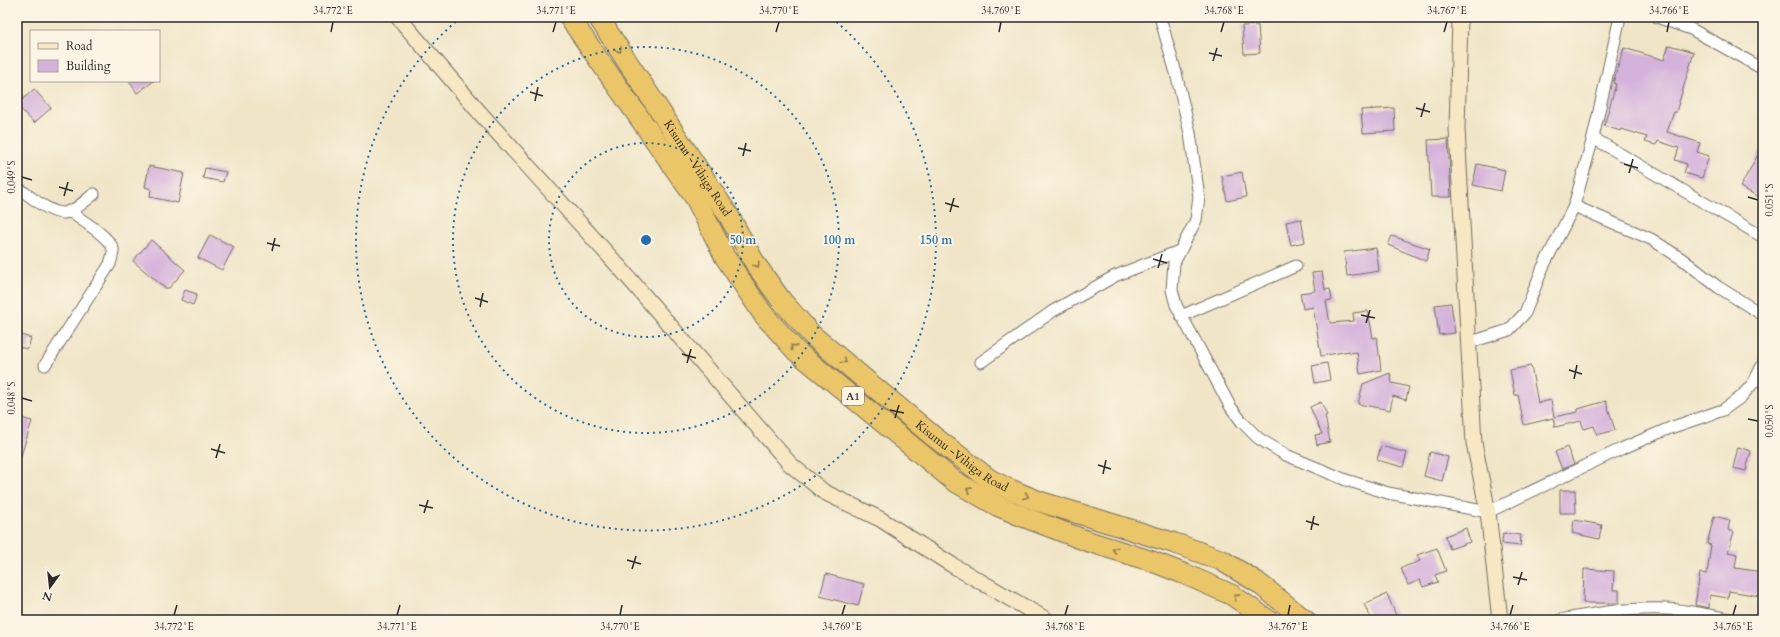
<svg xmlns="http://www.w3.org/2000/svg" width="1780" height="637" viewBox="0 0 1780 637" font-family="Cardo,serif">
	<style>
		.building { fill: #d5b2dc }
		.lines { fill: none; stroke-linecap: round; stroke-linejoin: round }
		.street-casing { stroke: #706c62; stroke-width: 13 }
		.secondary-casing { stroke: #706c62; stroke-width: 17 }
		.highway-casing { stroke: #706c62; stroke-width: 22 }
		.street { stroke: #fff; stroke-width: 11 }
		.secondary { stroke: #f7e8c3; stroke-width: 15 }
		.highway { stroke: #ebc669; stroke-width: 20 }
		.oneway { stroke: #8b784a }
		.ticks { fill: none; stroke: #2b2b2b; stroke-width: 1.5 }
		.ring { fill: none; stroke: #1f6fb2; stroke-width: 2; stroke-dasharray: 2 4 }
		.labels { text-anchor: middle; stroke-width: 3.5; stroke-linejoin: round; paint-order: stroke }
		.shield { fill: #fcf5e5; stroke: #6a6863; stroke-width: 1 }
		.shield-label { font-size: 11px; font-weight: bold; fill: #2b2b2b }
		.street-label { font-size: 12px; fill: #2b2b2b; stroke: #fcf5e5 }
		.centre { fill: #1f6fb2; stroke: #fcf5e5; stroke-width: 2 }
		.ring-label { font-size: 12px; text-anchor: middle; font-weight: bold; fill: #1f6fb2; stroke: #fcf5e5; stroke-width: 3.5; stroke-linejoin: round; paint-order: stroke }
		.neatline { fill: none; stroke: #2b2b2b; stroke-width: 1.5 }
		.ticks-label { font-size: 10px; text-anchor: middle; fill: #2b2b2b }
	</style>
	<rect width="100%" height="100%" fill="#fcf5e5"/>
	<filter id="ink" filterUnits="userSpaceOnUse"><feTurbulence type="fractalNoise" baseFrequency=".025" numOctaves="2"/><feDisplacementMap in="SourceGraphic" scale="8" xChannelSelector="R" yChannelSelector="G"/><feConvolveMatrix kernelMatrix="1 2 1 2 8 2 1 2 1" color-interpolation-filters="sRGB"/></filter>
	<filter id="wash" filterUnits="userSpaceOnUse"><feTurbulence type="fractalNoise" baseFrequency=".012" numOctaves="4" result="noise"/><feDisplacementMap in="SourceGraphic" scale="16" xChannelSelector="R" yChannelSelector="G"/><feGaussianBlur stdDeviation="0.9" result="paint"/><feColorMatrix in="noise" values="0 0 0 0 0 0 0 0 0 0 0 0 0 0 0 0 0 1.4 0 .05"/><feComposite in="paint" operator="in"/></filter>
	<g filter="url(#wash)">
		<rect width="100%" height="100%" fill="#f0e5c7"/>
		<g id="blocks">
			<g class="building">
				<polygon points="1258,25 1260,53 1244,54 1242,26"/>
				<polygon points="1669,45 1694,52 1676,112 1674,112 1667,132 1700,143 1697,152 1709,156 1702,178 1684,173 1687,164 1675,160 1679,148 1658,141 1656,145 1645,142 1647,137 1622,129 1621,131 1604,126 1616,84 1613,83 1624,48 1664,60"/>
				<polygon points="129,81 154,81 137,93"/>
				<polygon points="34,89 51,108 34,123 17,105"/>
				<polygon points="1394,108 1395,131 1363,133 1361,110"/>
				<polygon points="1448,139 1451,197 1431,197 1428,140"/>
				<polygon points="1763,146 1763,199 1740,187"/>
				<polygon points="1477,164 1505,170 1501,191 1473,185"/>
				<polygon points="149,166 184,173 178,203 150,197 151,189 145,187"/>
				<polygon points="205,168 226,172 223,182 203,178"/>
				<polygon points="1242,172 1246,197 1227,201 1222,176"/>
				<polygon points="1301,219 1305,242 1291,245 1286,222"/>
				<polygon points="210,235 234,247 222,270 198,258"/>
				<polygon points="1392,236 1430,249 1426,261 1388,245"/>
				<polygon points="151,240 185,270 169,288 165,288 133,261"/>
				<polygon points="1376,248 1379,271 1347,276 1344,252"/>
				<polygon points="1322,272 1325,290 1330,289 1332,300 1326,301 1330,323 1354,321 1353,313 1368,311 1373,338 1377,337 1381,370 1360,374 1357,352 1350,353 1349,351 1321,356 1313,307 1303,309 1300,293 1315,291 1312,273"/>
				<polygon points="185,290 197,294 193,305 181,300"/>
				<polygon points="1451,303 1455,333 1439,335 1435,305"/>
				<polygon points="21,335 31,338 28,349 18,347"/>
				<polygon points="1327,363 1330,380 1315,383 1312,366"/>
				<polygon points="1531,366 1538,403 1551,400 1554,417 1578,412 1578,409 1606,401 1615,430 1597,435 1594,426 1584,429 1581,421 1555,427 1553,418 1524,425 1518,395 1515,395 1510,370"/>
				<polygon points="1390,373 1392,383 1409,387 1406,400 1393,396 1390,410 1358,404 1363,384"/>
				<polygon points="1321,402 1327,415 1325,416 1330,442 1317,445 1315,435 1322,434 1310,407"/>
				<polygon points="17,417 32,421 19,462 17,461"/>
				<polygon points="1381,446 1407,453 1403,467 1377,460"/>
				<polygon points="1567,447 1574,464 1562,469 1555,452"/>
				<polygon points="1738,447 1751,451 1746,471 1733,468"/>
				<polygon points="1430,452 1448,457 1442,481 1424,476"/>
				<polygon points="1560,490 1575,490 1576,513 1560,513"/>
				<polygon points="1714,516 1730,520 1728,530 1734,532 1728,552 1737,554 1735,568 1763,572 1760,596 1729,591 1728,598 1710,595 1709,608 1695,605 1700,573 1707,574 1711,545 1707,544"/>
				<polygon points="1574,520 1602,525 1599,539 1572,533"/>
				<polygon points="1466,528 1470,542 1450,549 1445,536"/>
				<polygon points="1503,533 1521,535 1520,546 1502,544"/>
				<polygon points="1437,548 1446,571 1435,575 1438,582 1423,587 1420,580 1408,585 1401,568 1420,561 1417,555"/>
				<polygon points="1584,569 1614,571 1613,590 1619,590 1619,603 1583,603"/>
				<polygon points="826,574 864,584 858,606 820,596"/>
				<polygon points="1387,594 1398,620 1372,620 1364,604"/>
			</g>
		</g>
	</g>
	<g filter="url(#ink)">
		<use href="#blocks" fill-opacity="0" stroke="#706c62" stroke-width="1"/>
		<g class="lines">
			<g class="street-casing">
				<g id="street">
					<polyline points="1160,17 1176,73 1190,133 1199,197 1196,220 1174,263 1172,290 1176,305 1230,406 1242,422 1258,438 1286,455 1346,480 1388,493 1488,512 1621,449 1670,428 1723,410 1741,397 1754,382 1763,364"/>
					<polyline points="1657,17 1691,29 1763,69"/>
					<polyline points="1593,138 1763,237"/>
					<path d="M 17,187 C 29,195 54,218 69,212 C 78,208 86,200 94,194"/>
					<polyline points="1574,206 1651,239 1682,259 1718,287 1763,315"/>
					<polyline points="1181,316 1296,266"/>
					<polyline points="1468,343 1509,330 1525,313 1543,267 1574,206 1593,138 1620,17"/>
					<polyline points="981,362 1053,311 1115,276 1179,251"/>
					<path d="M 45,365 L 110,264 C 111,259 114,253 113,249 C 109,236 80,219 69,211"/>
					<path d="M 1560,620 C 1594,613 1631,607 1666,609 C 1689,610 1712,616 1735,620"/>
				</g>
			</g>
			<g class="secondary-casing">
				<g id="secondary">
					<polyline points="398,17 480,113 621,269 790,464 824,492 880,519 952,565 1047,620"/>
					<polyline points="1460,17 1457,129 1474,443 1488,512 1500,620"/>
				</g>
			</g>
			<g class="highway-casing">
				<g id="highway">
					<polyline points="569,17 696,199 725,257 763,314 796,351 954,481 998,506 1024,517 1087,541 1151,561 1187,575 1232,595 1268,620"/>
					<path id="s1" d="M 598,17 L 729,216 L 756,265 L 781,300 L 813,336 L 933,436 L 989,479 L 1009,489 L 1038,501 L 1174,543 L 1221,560 L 1257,582 L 1305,620"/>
				</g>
			</g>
			<use href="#street" class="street"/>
			<use href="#secondary" class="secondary"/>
			<use href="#highway" class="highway"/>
		</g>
		<defs><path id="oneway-chevron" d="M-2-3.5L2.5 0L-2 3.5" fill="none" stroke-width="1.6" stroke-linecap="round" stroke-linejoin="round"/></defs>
		<g class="oneway">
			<use href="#oneway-chevron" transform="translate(619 50) rotate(57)"/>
			<use href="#oneway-chevron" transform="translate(757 265) rotate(57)"/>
			<use href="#oneway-chevron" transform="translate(793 347) rotate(-133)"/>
			<use href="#oneway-chevron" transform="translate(844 361) rotate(39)"/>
			<use href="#oneway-chevron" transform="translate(969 490) rotate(-151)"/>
			<use href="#oneway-chevron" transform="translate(1026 496) rotate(22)"/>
			<use href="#oneway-chevron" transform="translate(1115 550) rotate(-163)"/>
			<use href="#oneway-chevron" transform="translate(1236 597) rotate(-147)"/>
		</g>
	</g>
	<path class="ticks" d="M 331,32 L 333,22M 553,32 L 556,22M 776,32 L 779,22M 999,32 L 1001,22M 1221,32 L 1224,22M 1444,32 L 1447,22M 1667,32 L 1669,22M 1209,53 L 1222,56M 1213,61 L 1217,48M 530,92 L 543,96M 535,101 L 538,87M 1416,108 L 1430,112M 1421,117 L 1425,103M 738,148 L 751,151M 743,156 L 746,143M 1624,164 L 1638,168M 1629,173 L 1633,159M 22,177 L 32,180M 59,187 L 73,191M 64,196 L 68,182M 1748,197 L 1758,200M 945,203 L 959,207M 950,212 L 954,198M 267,243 L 280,246M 272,251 L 275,238M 1153,259 L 1167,263M 1158,268 L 1162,254M 475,298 L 488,302M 480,307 L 483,293M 1361,315 L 1375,318M 1366,323 L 1370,310M 682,354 L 696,358M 687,363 L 691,349M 1569,370 L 1582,374M 1574,379 L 1577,365M 22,398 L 32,401M 890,410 L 904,413M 895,418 L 899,405M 1748,419 L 1758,421M 211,449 L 225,453M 216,458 L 220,444M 1098,465 L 1111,469M 1103,474 L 1106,460M 419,505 L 433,508M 424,513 L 428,500M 1306,521 L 1319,525M 1311,530 L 1314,516M 627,560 L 641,564M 632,569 L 636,556M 1513,577 L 1527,580M 1518,585 L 1522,572M 174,615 L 177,605M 397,615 L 400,605M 620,615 L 622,605M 842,615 L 845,605M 1065,615 L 1068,605M 1288,615 L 1290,605M 1510,615 L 1513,605M 1733,615 L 1736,605"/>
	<g class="ring">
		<circle cx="646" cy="240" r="97"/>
		<circle cx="646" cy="240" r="193"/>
		<path d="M832 18A290 290 0 1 1 460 18"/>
	</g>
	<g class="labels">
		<rect class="shield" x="842" y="387" width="22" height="18" rx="3"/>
		<g class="shield-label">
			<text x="853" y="400">A1</text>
		</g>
		<g class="street-label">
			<text dy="4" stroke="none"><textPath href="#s1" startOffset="181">Kisumu -Vihiga Road</textPath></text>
			<text dy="4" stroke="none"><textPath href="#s1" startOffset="577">Kisumu -Vihiga Road</textPath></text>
		</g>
	</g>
	<circle cx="646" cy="240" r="6" class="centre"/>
	<g class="ring-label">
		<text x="743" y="244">50 m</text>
		<text x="839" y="244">100 m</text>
		<text x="936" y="244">150 m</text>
	</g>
	<rect width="1780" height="637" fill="none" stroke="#fcf5e5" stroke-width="44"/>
	<rect x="30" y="30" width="130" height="52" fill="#fcf5e5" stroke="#a8a49b"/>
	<rect x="38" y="43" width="20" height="6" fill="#f7e8c3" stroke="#a8a49b"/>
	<text x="66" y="50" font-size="12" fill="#2b2b2b">Road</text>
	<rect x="38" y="60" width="20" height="12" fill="#d5b2dc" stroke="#a8a49b"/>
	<text x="66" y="70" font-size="12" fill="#2b2b2b">Building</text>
	<g transform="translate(50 587) rotate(195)" stroke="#fcf5e5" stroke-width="3" paint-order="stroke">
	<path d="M0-3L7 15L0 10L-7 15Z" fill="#2b2b2b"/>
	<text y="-6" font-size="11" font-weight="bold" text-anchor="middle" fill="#2b2b2b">N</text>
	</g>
	<rect x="22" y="22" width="1736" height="593" class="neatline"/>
	<g class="ticks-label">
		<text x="333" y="14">34.772°E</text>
		<text x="556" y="14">34.771°E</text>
		<text x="779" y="14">34.770°E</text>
		<text x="1001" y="14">34.769°E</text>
		<text x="1224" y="14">34.768°E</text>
		<text x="1447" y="14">34.767°E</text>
		<text x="1669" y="14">34.766°E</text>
		<text transform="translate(11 177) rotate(-90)" y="4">0.049°S</text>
		<text transform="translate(1769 200) rotate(-90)" y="4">0.051°S</text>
		<text transform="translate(11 398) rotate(-90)" y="4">0.048°S</text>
		<text transform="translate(1769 421) rotate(-90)" y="4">0.050°S</text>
		<text x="174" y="630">34.772°E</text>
		<text x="397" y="630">34.771°E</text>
		<text x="620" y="630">34.770°E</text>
		<text x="842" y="630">34.769°E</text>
		<text x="1065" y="630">34.768°E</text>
		<text x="1288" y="630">34.767°E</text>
		<text x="1510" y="630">34.766°E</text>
		<text x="1733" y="630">34.765°E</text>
	</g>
</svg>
